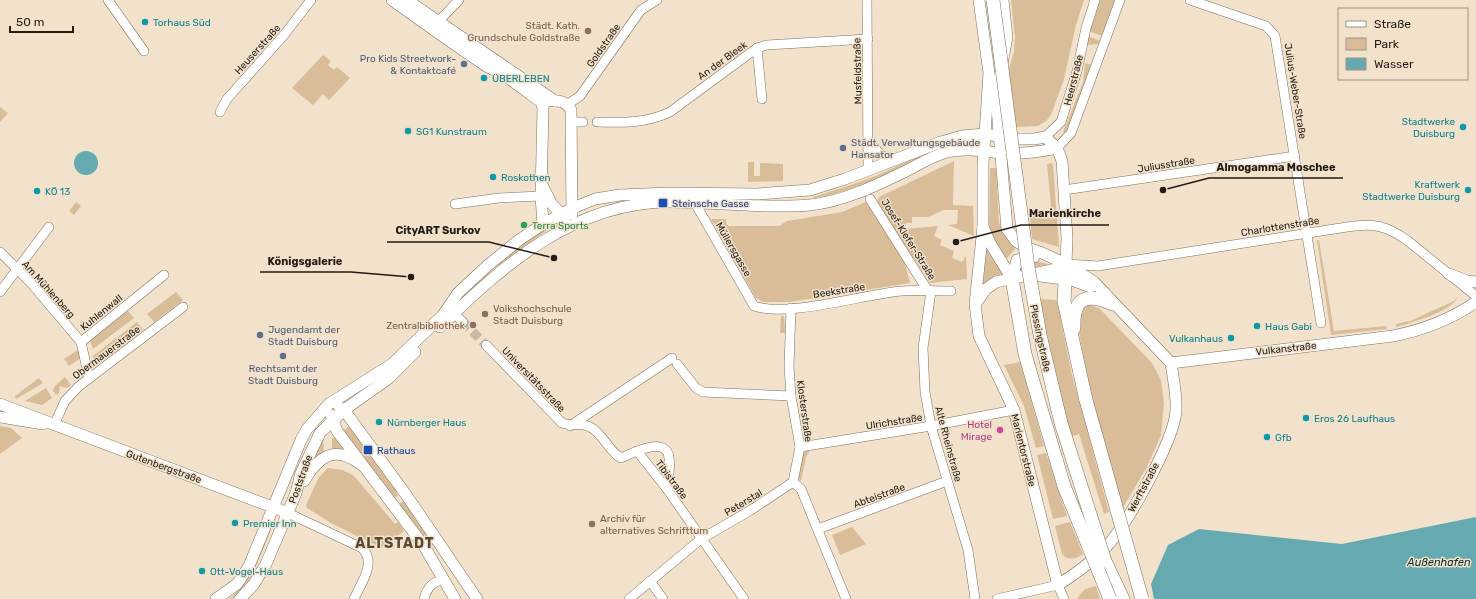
<svg xmlns="http://www.w3.org/2000/svg" width="1476" height="599" viewBox="0 0 1476 599" font-family="Rubik,sans-serif">
	<style>
		.green { fill: #d9bd99 }
		.water { fill: #65aab1 }
		.lines { fill: none; stroke-linecap: round; stroke-linejoin: round }
		.minor-tunnel { stroke: #c8baa6; stroke-width: 9; stroke-dasharray: 9 4.5; stroke-linecap: butt }
		.minor-casing { stroke: #7f705d; stroke-width: 10 }
		.major-casing { stroke: #7f705d; stroke-width: 12 }
		.highway-casing { stroke: #7f705d; stroke-width: 14 }
		.minor { stroke: #fff; stroke-width: 9 }
		.major { stroke: #fff; stroke-width: 11 }
		.highway { stroke: #fff; stroke-width: 13 }
		.highway-bridge-casing { stroke: #7f705d; stroke-width: 14; stroke-linecap: butt }
		.highway-bridge { stroke: #fff; stroke-width: 13 }
		.culture-dot { fill: #0f9aa8; stroke: #f2e1cb; stroke-width: 1.5 }
		.education-dot { fill: #8d6e63; stroke: #f2e1cb; stroke-width: 1.5 }
		.service-dot { fill: #5c6f8a; stroke: #f2e1cb; stroke-width: 1.5 }
		.transit-dot { fill: #1a4fb4; stroke: #f2e1cb; stroke-width: 1.5 }
		.leisure-dot { fill: #2e9e5b; stroke: #f2e1cb; stroke-width: 1.5 }
		.hotel-dot { fill: #d1479c; stroke: #f2e1cb; stroke-width: 1.5 }
		.labels { text-anchor: middle; stroke-width: 3; stroke-linejoin: round; paint-order: stroke }
		.culture-label { font-size: 10px; fill: #0d838f; stroke: #f2e1cb; text-anchor: start }
		.education-label { font-size: 10px; fill: #785e54; stroke: #f2e1cb; text-anchor: end }
		.street-label { font-size: 10px; fill: #221c14; stroke: #f2e1cb }
		.service-label { font-size: 10px; fill: #4e5e75; stroke: #f2e1cb; text-anchor: start }
		.transit-label { font-size: 10px; fill: #164399; stroke: #f2e1cb; text-anchor: start }
		.leisure-label { font-size: 10px; fill: #27864d; stroke: #f2e1cb; text-anchor: start }
		.hotel-label { font-size: 10px; fill: #b23c85; stroke: #f2e1cb; text-anchor: end }
		.water-label { font-size: 11px; font-style: italic; fill: #0b2f33; stroke: #f2e1cb }
		.district-label { font-size: 14px; font-weight: bold; letter-spacing: 1px; fill: #574936; stroke: #f2e1cb }
		.leader { fill: none; stroke: #221c14; stroke-width: 1.5 }
		.callout-dot { fill: #221c14; stroke: #f2e1cb; stroke-width: 1.5 }
		.callout-label { font-size: 11px; text-anchor: middle; font-weight: bold; fill: #221c14; stroke: #f2e1cb; stroke-width: 3; stroke-linejoin: round; paint-order: stroke }
	</style>
	<rect width="100%" height="100%" fill="#f2e1cb"/>
	<g class="green">
		<polygon points="1011,0 1084,0 1076,25 1064,79 1051,115 1046,121 1038,126 1015,127 1008,73 1014,51 1015,37"/>
		<polygon points="1099,0 1115,0 1102,36 1089,31"/>
		<polygon points="1088,36 1100,41 1099,44 1087,45"/>
		<polygon points="323,55 331,61 328,65 334,70 337,67 350,78 329,100 323,94 313,105 292,88"/>
		<polygon points="1085,63 1092,65 1069,127 1065,134 1063,132 1083,82"/>
		<polygon points="0,107 8,113 0,122"/>
		<path d="M 971,139 L 971,143 C 940,143 916,160 888,173 C 864,184 840,194 814,200 L 813,197 L 848,186 L 878,175 L 943,144 Z"/>
		<polygon points="954,161 953,205 973,206 974,236 948,225 957,224 958,210 944,210 928,217 912,217 912,223 906,223 906,229 938,226 934,236 942,240 940,245 954,251 952,258 962,262 966,256 967,279 930,283 877,203 879,197"/>
		<polygon points="748,162 754,162 754,176 760,176 760,163 783,164 783,181 748,182"/>
		<polygon points="1051,163 1053,165 1059,247 1032,239 1030,217 1052,216 1047,164"/>
		<polygon points="990,168 996,168 999,223 1004,234 1014,244 1015,249 1007,258 1005,258 992,236 989,226"/>
		<polygon points="76,202 81,206 74,215 69,211"/>
		<polygon points="866,202 904,260 910,283 790,302 763,302 756,298 711,219 726,219 726,223 729,226 779,226 787,221 842,212"/>
		<polygon points="550,226 550,228 500,265 495,267 521,245"/>
		<polygon points="1317,240 1319,240 1334,331 1386,326 1387,329 1331,335"/>
		<polygon points="987,250 1004,275 982,288 986,251"/>
		<polygon points="1033,260 1051,265 1035,271"/>
		<polygon points="176,292 183,300 154,322 147,314"/>
		<path d="M 1458,296 C 1456,310 1408,324 1396,327 L 1396,324 L 1410,321 L 1454,301 Z"/>
		<polygon points="1039,299 1057,300 1071,371 1109,512 1104,514 1079,434 1070,437 1054,377"/>
		<polygon points="1089,304 1100,309 1152,363 1161,380 1164,403 1161,435 1147,467 1122,509 1083,364 1082,348 1077,324 1080,308"/>
		<polygon points="128,311 134,318 93,349 90,340"/>
		<polygon points="781,316 784,316 785,333 780,333"/>
		<polygon points="137,322 143,330 95,367 93,356"/>
		<polygon points="79,349 81,358 69,366 64,359"/>
		<polygon points="1020,362 1044,446 1036,448 1024,406 1004,365"/>
		<polygon points="65,377 71,385 67,388 60,386 59,393 56,395 53,391 54,387"/>
		<polygon points="39,378 43,383 16,399 15,396"/>
		<polygon points="46,388 52,398 42,405 25,401"/>
		<polygon points="0,426 11,428 22,438 0,454"/>
		<polygon points="350,426 398,491 396,492 398,495 394,498 342,431"/>
		<polygon points="337,435 352,453 332,452 332,439"/>
		<polygon points="323,436 324,453 312,462"/>
		<polygon points="809,450 809,452 806,457 801,481 798,478 803,453"/>
		<polygon points="1046,453 1067,516 1053,519 1037,455"/>
		<polygon points="328,468 343,470 354,476 395,524 398,522 404,531 381,548 331,523 307,508 306,505 319,477"/>
		<polygon points="405,500 435,543 431,546 399,504"/>
		<path d="M 1070,522 L 1083,554 C 1077,559 1067,561 1062,554 L 1055,526 Z"/>
		<path d="M 270,525 L 272,526 C 266,542 247,598 229,599 C 252,583 260,550 270,525 Z"/>
		<polygon points="852,527 866,544 840,555 832,535"/>
		<polygon points="1096,586 1100,599 1078,599 1078,597 1085,589"/>
	</g>
	<g class="water">
		<circle cx="86" cy="163" r="12"/>
		<polygon points="1476,517 1476,599 1154,599 1151,584 1168,545 1199,529 1342,544"/>
	</g>
	<g class="lines">
		<polyline class="minor-tunnel" points="463,322 486,345"/>
		<g class="minor-casing">
			<g id="minor">
				<polyline points="108,0 144,51"/>
				<polyline points="867,0 868,170"/>
				<polyline points="1190,0 1266,26 1275,36 1321,323"/>
				<polyline points="434,26 459,0"/>
				<polyline points="757,48 762,99"/>
				<polyline points="568,104 580,96 641,10 657,0"/>
				<polyline points="220,112 227,99 284,35 311,0"/>
				<polyline points="571,122 583,122"/>
				<path d="M 597,122 C 623,123 647,123 670,112 L 757,48 L 767,45 L 868,39"/>
				<polyline points="1045,137 1061,122 1077,71 1086,28 1095,0"/>
				<polyline points="869,142 881,155 892,161"/>
				<polyline points="1057,148 1071,133 1120,0"/>
				<polyline points="1064,190 1295,156"/>
				<polyline points="870,199 928,291"/>
				<path d="M 695,203 L 754,306 C 788,318 864,294 902,291 C 919,290 935,291 951,291"/>
				<polyline points="455,204 499,198 541,196"/>
				<polyline points="0,252 31,283 81,342 89,378"/>
				<path d="M 1066,264 L 1098,266 L 1347,227 C 1373,223 1386,225 1408,241 L 1476,296"/>
				<polyline points="931,291 923,348 925,392 931,426 968,550 975,599"/>
				<polyline points="0,292 49,227"/>
				<polyline points="791,308 789,366 791,396 800,447 793,482 801,489 846,599"/>
				<polyline points="450,310 463,322"/>
				<polyline points="81,342 164,275"/>
				<path d="M 486,345 L 562,423 C 571,426 583,423 590,427 C 604,434 608,451 621,458 C 632,453 667,435 669,458 C 671,467 668,479 667,489"/>
				<polyline points="677,364 696,388 703,392 791,396"/>
				<polyline points="54,425 65,401 78,387 183,307"/>
				<polyline points="570,426 672,358"/>
				<polyline points="800,447 931,426 1014,410"/>
				<polyline points="637,451 667,489 744,599"/>
				<path d="M 288,513 L 362,548 C 377,563 361,583 354,599"/>
				<polyline points="818,529 947,481"/>
				<polyline points="650,581 663,599"/>
				<path d="M 424,599 C 427,588 432,581 444,580"/>
				<polyline points="629,599 701,539 751,510 793,482"/>
				<polyline points="997,599 1058,585 1064,599"/>
			</g>
		</g>
		<g class="major-casing">
			<g id="major">
				<polyline points="392,0 444,37 486,66 507,77 541,102 543,108 541,196 543,224"/>
				<polyline points="407,0 555,101"/>
				<path d="M 979,0 L 989,73 L 983,164 L 983,227 L 975,304 L 979,336 L 1014,410 L 1058,585 C 1075,574 1094,561 1108,545 C 1128,522 1174,441 1176,411 C 1177,395 1173,378 1171,363"/>
				<polyline points="1003,0 1007,37 996,96 1007,229 1016,241 1025,247 1042,253 1066,264 1094,282 1171,363"/>
				<path d="M 548,101 C 558,100 566,101 571,110 L 572,214"/>
				<polyline points="543,187 551,203 565,218"/>
				<polyline points="983,227 990,243 1012,279"/>
				<polyline points="1449,274 1467,281 1476,282"/>
				<polyline points="1040,276 1072,280 1091,287"/>
				<polyline points="1012,279 1017,260 1034,257"/>
				<polyline points="976,303 986,289 996,282 1052,270 1066,264"/>
				<path d="M 440,327 C 503,265 575,202 669,202 C 716,202 763,209 810,205 C 842,202 875,186 904,172 C 918,165 932,156 947,152 C 965,148 982,151 1000,153 C 1020,154 1037,153 1057,148"/>
				<path d="M 1171,363 L 1393,336 C 1423,330 1450,320 1476,302"/>
				<polyline points="0,404 288,513"/>
				<polyline points="339,407 344,410 407,496 477,599"/>
				<polyline points="331,415 337,431 424,546 455,599"/>
				<polyline points="0,417 43,424"/>
				<path d="M 304,481 C 318,457 335,444 360,464"/>
				<polyline points="216,599 237,584 249,566 301,440 307,429 329,404 392,364 443,315 458,293 487,266 519,240 543,224 573,208 595,199 620,195 669,193 757,194 810,190 845,179 941,142 962,136 985,134 1017,139 1034,139 1045,137 1057,148 1062,161 1067,238 1066,264"/>
				<polyline points="240,599 254,584 266,564 296,493 301,473 320,433 344,410 389,378 415,352"/>
			</g>
		</g>
		<g class="highway-casing">
			<g id="highway">
				<polyline points="1066,264 1064,301 1086,400"/>
				<polyline points="1012,279 1025,354 1034,385"/>
				<path d="M 1074,328 C 1073,296 1087,293 1113,304"/>
				<polyline points="1105,561 1123,599"/>
			</g>
		</g>
		<use href="#minor" class="minor"/>
		<use href="#major" class="major"/>
		<use href="#highway" class="highway"/>
		<g class="highway-bridge-casing">
			<g id="highway-bridge">
				<polyline points="993,0 1028,267 1040,335 1061,423 1105,561"/>
				<polyline points="1034,385 1064,486 1110,599"/>
				<polyline points="1086,400 1142,599"/>
			</g>
		</g>
		<use href="#highway-bridge" class="highway-bridge"/>
	</g>
	<g class="culture-dot">
		<circle cx="145" cy="22" r="4"/>
		<circle cx="484" cy="78" r="4"/>
		<circle cx="1463" cy="127" r="4"/>
		<circle cx="408" cy="131" r="4"/>
		<circle cx="493" cy="177" r="4"/>
		<circle cx="1468" cy="190" r="4"/>
		<circle cx="37" cy="191" r="4"/>
		<circle cx="1257" cy="326" r="4"/>
		<circle cx="1231" cy="338" r="4"/>
		<circle cx="1306" cy="418" r="4"/>
		<circle cx="379" cy="422" r="4"/>
		<circle cx="1267" cy="437" r="4"/>
		<circle cx="235" cy="523" r="4"/>
		<circle cx="202" cy="571" r="4"/>
	</g>
	<g class="education-dot">
		<circle cx="588" cy="31" r="4"/>
		<circle cx="485" cy="314" r="4"/>
		<circle cx="473" cy="325" r="4"/>
		<circle cx="592" cy="524" r="4"/>
	</g>
	<g class="service-dot">
		<circle cx="464" cy="64" r="4"/>
		<circle cx="843" cy="148" r="4"/>
		<circle cx="260" cy="335" r="4"/>
		<circle cx="283" cy="356" r="4"/>
	</g>
	<g class="transit-dot">
		<rect x="658" y="198" width="10" height="10" rx="2"/>
		<rect x="363" y="445" width="10" height="10" rx="2"/>
	</g>
	<circle class="leisure-dot" cx="524" cy="225" r="4"/>
	<circle class="hotel-dot" cx="1000" cy="430" r="4"/>
	<g class="labels">
		<g class="culture-label">
			<text x="153" y="26">Torhaus Süd</text>
			<text x="492" y="82">ÜBERLEBEN</text>
			<text x="1455" y="125" text-anchor="end">Stadtwerke<tspan x="1455" dy="12">Duisburg</tspan></text>
			<text x="416" y="135">SG1 Kunstraum</text>
			<text x="501" y="181">Roskothen</text>
			<text x="1460" y="188" text-anchor="end">Kraftwerk<tspan x="1460" dy="12">Stadtwerke Duisburg</tspan></text>
			<text x="45" y="195">KÖ 13</text>
			<text x="1265" y="330">Haus Gabi</text>
			<text x="1223" y="342" text-anchor="end">Vulkanhaus</text>
			<text x="1314" y="422">Eros 26 Laufhaus</text>
			<text x="387" y="426">Nürnberger Haus</text>
			<text x="1275" y="441">Gfb</text>
			<text x="243" y="527">Premier Inn</text>
			<text x="210" y="575">Ott-Vogel-Haus</text>
		</g>
		<g class="education-label">
			<text x="580" y="29">Städt. Kath.<tspan x="580" dy="12">Grundschule Goldstraße</tspan></text>
			<text x="493" y="312" text-anchor="start">Volkshochschule<tspan x="493" dy="12">Stadt Duisburg</tspan></text>
			<text x="465" y="329">Zentralbibliothek</text>
			<text x="600" y="522" text-anchor="start">Archiv für<tspan x="600" dy="12">alternatives Schrifttum</tspan></text>
		</g>
		<g class="street-label">
			<text transform="translate(603 45) rotate(-55)" y="4">Goldstraße</text>
			<text transform="translate(257 49) rotate(-48)" y="4">Heuserstraße</text>
			<text transform="translate(722 60) rotate(-36)" y="4">An der Bleek</text>
			<text transform="translate(857 71) rotate(-91)" y="4">Musfeldstraße</text>
			<text transform="translate(1073 80) rotate(-76)" y="4">Heerstraße</text>
			<text transform="translate(1296 91) rotate(81)" y="4">Julius-Weber-Straße</text>
			<text transform="translate(1166 164) rotate(-9)" y="4">Juliusstraße</text>
			<text transform="translate(1280 226) rotate(-9)" y="4">Charlottenstraße</text>
			<text transform="translate(909 239) rotate(58)" y="4">Josef-Kiefer-Straße</text>
			<text transform="translate(734 249) rotate(60)" y="4">Müllersgasse</text>
			<text transform="translate(49 289) rotate(48)" y="4">Am Mühlenberg</text>
			<text transform="translate(839 290) rotate(-9)" y="4">Beekstraße</text>
			<text transform="translate(101 312) rotate(-39)" y="4">Kuhlenwall</text>
			<text transform="translate(1041 338) rotate(78)" y="4">Plessingstraße</text>
			<text transform="translate(1286 348) rotate(-6)" y="4">Vulkanstraße</text>
			<text transform="translate(106 352) rotate(-37)" y="4">Obermauerstraße</text>
			<text transform="translate(534 379) rotate(46)" y="4">Universitätsstraße</text>
			<text transform="translate(805 411) rotate(82)" y="4">Klosterstraße</text>
			<text transform="translate(894 421) rotate(-9)" y="4">Ulrichstraße</text>
			<text transform="translate(949 444) rotate(75)" y="4">Alte Rheinstraße</text>
			<text transform="translate(1024 450) rotate(76)" y="4">Marientorstraße</text>
			<text transform="translate(164 466) rotate(20)" y="4">Gutenbergstraße</text>
			<text transform="translate(300 479) rotate(-70)" y="4">Poststraße</text>
			<text transform="translate(672 479) rotate(53)" y="4">Tibistraße</text>
			<text transform="translate(1143 487) rotate(-62)" y="4">Werftstraße</text>
			<text transform="translate(879 495) rotate(-20)" y="4">Abteistraße</text>
			<text transform="translate(743 502) rotate(-31)" y="4">Peterstal</text>
		</g>
		<g class="service-label">
			<text x="456" y="62" text-anchor="end">Pro Kids Streetwork-<tspan x="456" dy="12">&amp; Kontaktcafé</tspan></text>
			<text x="851" y="146">Städt. Verwaltungsgebäude<tspan x="851" dy="12">Hansator</tspan></text>
			<text x="268" y="333">Jugendamt der<tspan x="268" dy="12">Stadt Duisburg</tspan></text>
			<text x="283" y="372" text-anchor="middle">Rechtsamt der<tspan x="283" dy="12">Stadt Duisburg</tspan></text>
		</g>
		<g class="transit-label">
			<text x="672" y="207">Steinsche Gasse</text>
			<text x="377" y="454">Rathaus</text>
		</g>
		<g class="leisure-label">
			<text x="532" y="229">Terra Sports</text>
		</g>
		<g class="hotel-label">
			<text x="992" y="428">Hotel<tspan x="992" dy="12">Mirage</tspan></text>
		</g>
		<g class="water-label">
			<text x="1439" y="566">Außenhafen</text>
		</g>
		<g class="district-label">
			<text x="395" y="548">ALTSTADT</text>
		</g>
	</g>
	<path class="leader" d="M1163 190L1209 178H1343M956 242L1021 225H1109M554 258L489 242H387M411 277L351 272H260"/>
	<g class="callout-dot">
		<circle cx="1163" cy="190" r="4"/>
		<circle cx="956" cy="242" r="4"/>
		<circle cx="554" cy="258" r="4"/>
		<circle cx="411" cy="277" r="4"/>
	</g>
	<g class="callout-label">
		<text x="1276" y="171">Almogamma Moschee</text>
		<text x="1065" y="217">Marienkirche</text>
		<text x="438" y="234">CityART Surkov</text>
		<text x="305" y="265">Königsgalerie</text>
	</g>
	<rect x="1338" y="8" width="130" height="72" fill="#f2e1cb" stroke="#9f9282"/>
	<rect x="1346" y="21" width="20" height="6" fill="#ffffff" stroke="#9f9282"/>
	<text x="1374" y="28" font-size="12" fill="#221c14">Straße</text>
	<rect x="1346" y="38" width="20" height="12" fill="#d9bd99" stroke="#9f9282"/>
	<text x="1374" y="48" font-size="12" fill="#221c14">Park</text>
	<rect x="1346" y="58" width="20" height="12" fill="#65aab1" stroke="#9f9282"/>
	<text x="1374" y="68" font-size="12" fill="#221c14">Wasser</text>
	<path d="M10 26v6h63v-6" fill="none" stroke="#221c14" stroke-width="2"/>
	<text x="16" y="26" font-size="12" fill="#221c14" stroke="#f2e1cb" stroke-width="3" paint-order="stroke">50 m</text>
</svg>
